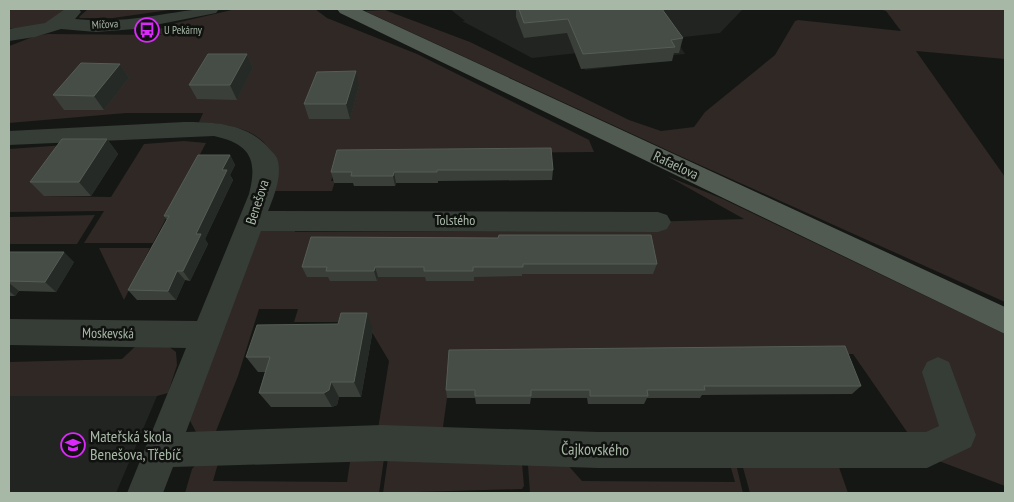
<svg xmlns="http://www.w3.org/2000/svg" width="1014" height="502" viewBox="0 0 1014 502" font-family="'PT Sans Narrow',sans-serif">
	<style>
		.built { fill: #212421 }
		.green { fill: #2f2825 }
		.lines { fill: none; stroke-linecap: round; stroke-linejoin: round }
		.minor { fill: #363c36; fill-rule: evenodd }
		.major { fill: #525b52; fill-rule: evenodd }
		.wall { fill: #3a3f3a }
		.shaded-wall { fill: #262a26 }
		.building { fill: #464c46; stroke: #555d55 }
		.labels { text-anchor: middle; stroke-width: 5; stroke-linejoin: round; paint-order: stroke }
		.far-street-label { font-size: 11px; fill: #a8b8a6; stroke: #101210 }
		.far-poi-label { font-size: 11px; fill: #a8b8a6; stroke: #101210; text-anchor: start }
		.street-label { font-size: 14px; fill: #a8b8a6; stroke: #101210 }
		.near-poi-label { font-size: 16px; fill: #a8b8a6; stroke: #101210; text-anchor: start }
		.near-street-label { font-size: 16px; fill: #a8b8a6; stroke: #101210 }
	</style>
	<rect width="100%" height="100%" fill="#151715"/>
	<g class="built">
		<polygon points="450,9 743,9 720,33 675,38 685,54 619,60 621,66 585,70 578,53 532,58 462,21 465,21"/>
		<polygon points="9,396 157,396 116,493 9,493"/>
	</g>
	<g class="green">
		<path d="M 13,9 L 64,9 C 58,25 24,30 9,28 L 9,11 Z"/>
		<polygon points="88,9 176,9 113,18 80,18 79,17"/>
		<path d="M 236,9 L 315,9 L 327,18 L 417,54 L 589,140 L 594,152 L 341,154 L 331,181 L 335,181 L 332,191 L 273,191 C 273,181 277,164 273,156 C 260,127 226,124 199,122 L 203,113 L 126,113 L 9,123 L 9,46 L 12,45 L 35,36 L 48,34 L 163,35 L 151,32 L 176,23 Z"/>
		<polygon points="879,9 1005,9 1005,59 916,51 1005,177 1005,302 680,156 365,11 385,10 470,42 629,120 661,131 694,127 705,112 775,55 795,21 798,20 901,31 886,11"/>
		<polygon points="184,141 206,143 153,243 84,243 104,211 9,212 9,149 80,144 44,196 111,197 144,144"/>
		<polygon points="667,176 723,199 1005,334 1005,486 923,455 853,354 450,359 447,398 442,434 377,435 389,361 370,329 339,320 338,322 294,322 298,309 259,309 238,376 214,436 198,436 187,415 257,231 299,215 295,232 509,232 517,215 646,222 744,219"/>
		<polygon points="95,215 77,244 9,244 9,217"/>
		<polygon points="99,248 150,248 124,300"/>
		<polygon points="139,343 168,346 176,352 177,365 168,393 157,396 9,396 9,362 122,359"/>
		<polygon points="389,451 521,452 524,486 522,489 383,493"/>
		<polygon points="385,452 379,493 185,493 192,469 199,461 219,460 213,481 347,482 350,462"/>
		<polygon points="527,452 556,452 582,481 735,482 731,468 734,456 743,493 530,493"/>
		<polygon points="739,453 834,453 848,493 750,493"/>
	</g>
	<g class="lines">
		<g class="minor">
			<path d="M 65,9 L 79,9 L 81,12 L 75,19 C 101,22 127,20 153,16 C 175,13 196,8 219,9 L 216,13 L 135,29 L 96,32 L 61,29 L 35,37 L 9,41 L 9,29 L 45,23 Z"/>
			<path d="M 184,122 C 214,122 245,123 267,146 C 270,150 275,154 277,158 C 283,175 274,196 268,211 L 658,212 L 667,215 L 671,222 L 667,229 L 658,232 L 261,231 L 186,432 L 381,425 L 598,432 L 926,432 L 939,426 L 922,372 L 927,362 L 938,357 L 949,362 L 976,435 L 971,447 L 927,468 L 598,468 L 381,461 L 173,467 L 163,493 L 127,493 L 186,348 L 9,345 L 9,319 L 197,321 L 249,194 C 258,159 250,144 214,136 L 9,145 L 9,131 Z"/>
		</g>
		<polygon class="major" points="337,9 360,9 1005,307 1005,334 340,13"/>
	</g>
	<g class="wall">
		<polygon points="516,9 662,9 683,38 679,53 674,53 672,61 581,69 567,33 524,38 516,17"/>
		<polygon points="247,54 253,68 237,100 197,99 189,85"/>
		<polygon points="120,64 129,78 104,110 64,110 53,95"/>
		<polygon points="359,86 350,119 309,119 304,104"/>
		<polygon points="107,139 118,154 91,196 44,196 30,182"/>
		<polygon points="337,150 553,170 552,180 438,181 438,183 396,183 395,186 354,186 353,183 334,183 331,172"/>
		<polygon points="230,155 235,165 230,175 233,180 205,239 208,244 190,281 185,280 176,300 137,300 128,290 167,220 164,216"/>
		<polygon points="311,237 657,264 653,274 522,274 522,276 474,277 474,281 426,281 425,277 378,277 377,281 330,281 328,277 307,277 302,267"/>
		<polygon points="9,252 74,262 56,292 19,291 15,296 9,296"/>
		<polygon points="373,329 361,397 339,397 337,405 332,407 271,407 259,393 265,372 258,372 246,357"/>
		<polygon points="449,350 861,386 852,394 702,395 700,398 647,398 644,404 588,404 587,398 531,398 530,404 476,404 475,398 447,398 446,390"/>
	</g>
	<g class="shaded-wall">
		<polygon points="247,54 253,68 237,100 230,85"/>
		<polygon points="120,64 129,78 104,110 94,96"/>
		<polygon points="356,71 359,86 350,119 346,104"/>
		<polygon points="107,139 118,154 91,196 79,182"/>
		<polygon points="230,155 235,165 230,175 233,180 205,239 208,244 190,281 183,271 196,234 222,170"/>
		<polygon points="394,172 396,183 395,186 393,176"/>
		<polygon points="64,252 74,262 56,292 45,282"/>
		<polygon points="375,267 378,277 377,281 374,271"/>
		<polygon points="177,271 185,280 176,300 168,291"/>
		<polygon points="9,283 19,291 15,296 9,291"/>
		<polygon points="367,313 373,329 361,397 354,382"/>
		<polygon points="331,382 339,397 337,405 332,407 324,393"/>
	</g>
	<g class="building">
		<polygon points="519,9 662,9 683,38 671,40 675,47 583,54 568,19 524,23"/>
		<polygon points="208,54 247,54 230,85 189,85"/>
		<polygon points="81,63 120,64 94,96 53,95"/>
		<polygon points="356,71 346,104 304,104 317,72"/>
		<polygon points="62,139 107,139 79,182 30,182"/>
		<polygon points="551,148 553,170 437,170 437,172 394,172 393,176 351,176 352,172 331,172 337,150"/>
		<polygon points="198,155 230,155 222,170 227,170 196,234 201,234 183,271 177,271 168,291 128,290 169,216 164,216"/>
		<polygon points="499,235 651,235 657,264 523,264 523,267 473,267 473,271 424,271 424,267 375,267 374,271 326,271 327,267 302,267 311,237 498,238"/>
		<polygon points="9,252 64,252 45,282 9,281"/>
		<polygon points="341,313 367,313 354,382 331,382 329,390 324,393 259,393 270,357 246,357 257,325 338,324"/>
		<polygon points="845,346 861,386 704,386 705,390 647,390 648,396 590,396 590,390 531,390 531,396 475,396 475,390 446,390 449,350"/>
	</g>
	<defs>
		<g id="bus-ring" transform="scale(1.25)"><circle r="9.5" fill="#101210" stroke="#db29fb" stroke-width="1.5"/><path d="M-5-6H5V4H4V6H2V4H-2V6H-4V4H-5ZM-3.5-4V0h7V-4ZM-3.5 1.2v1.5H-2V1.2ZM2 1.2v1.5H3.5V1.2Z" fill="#db29fb"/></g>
		<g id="school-ring" transform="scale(1.25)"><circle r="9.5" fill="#101210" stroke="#db29fb" stroke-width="1.5"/><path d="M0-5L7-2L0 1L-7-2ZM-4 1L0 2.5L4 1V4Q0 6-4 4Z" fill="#db29fb"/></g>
	</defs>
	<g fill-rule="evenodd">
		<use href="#bus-ring" x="147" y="30"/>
		<use href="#school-ring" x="73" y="445"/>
	</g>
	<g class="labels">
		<g class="far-street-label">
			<text transform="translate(105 24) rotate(-3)" y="4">Míčova</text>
		</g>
		<g class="far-poi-label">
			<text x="164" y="34">U Pekárny</text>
		</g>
		<g class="street-label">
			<text transform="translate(676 165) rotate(25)" y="5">Rafaelova</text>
			<text transform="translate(257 202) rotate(-72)" y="5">Benešova</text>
			<text x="455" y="225">Tolstého</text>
			<text transform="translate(108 333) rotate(1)" y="5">Moskevská</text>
		</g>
		<g class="near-poi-label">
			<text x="90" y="442">Mateřská škola<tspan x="90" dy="18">Benešova, Třebíč</tspan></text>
		</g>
		<g class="near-street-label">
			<text transform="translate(595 449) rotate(1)" y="6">Čajkovského</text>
		</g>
	</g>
	<rect width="1014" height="502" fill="none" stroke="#a8b8a6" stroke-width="20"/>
</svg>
